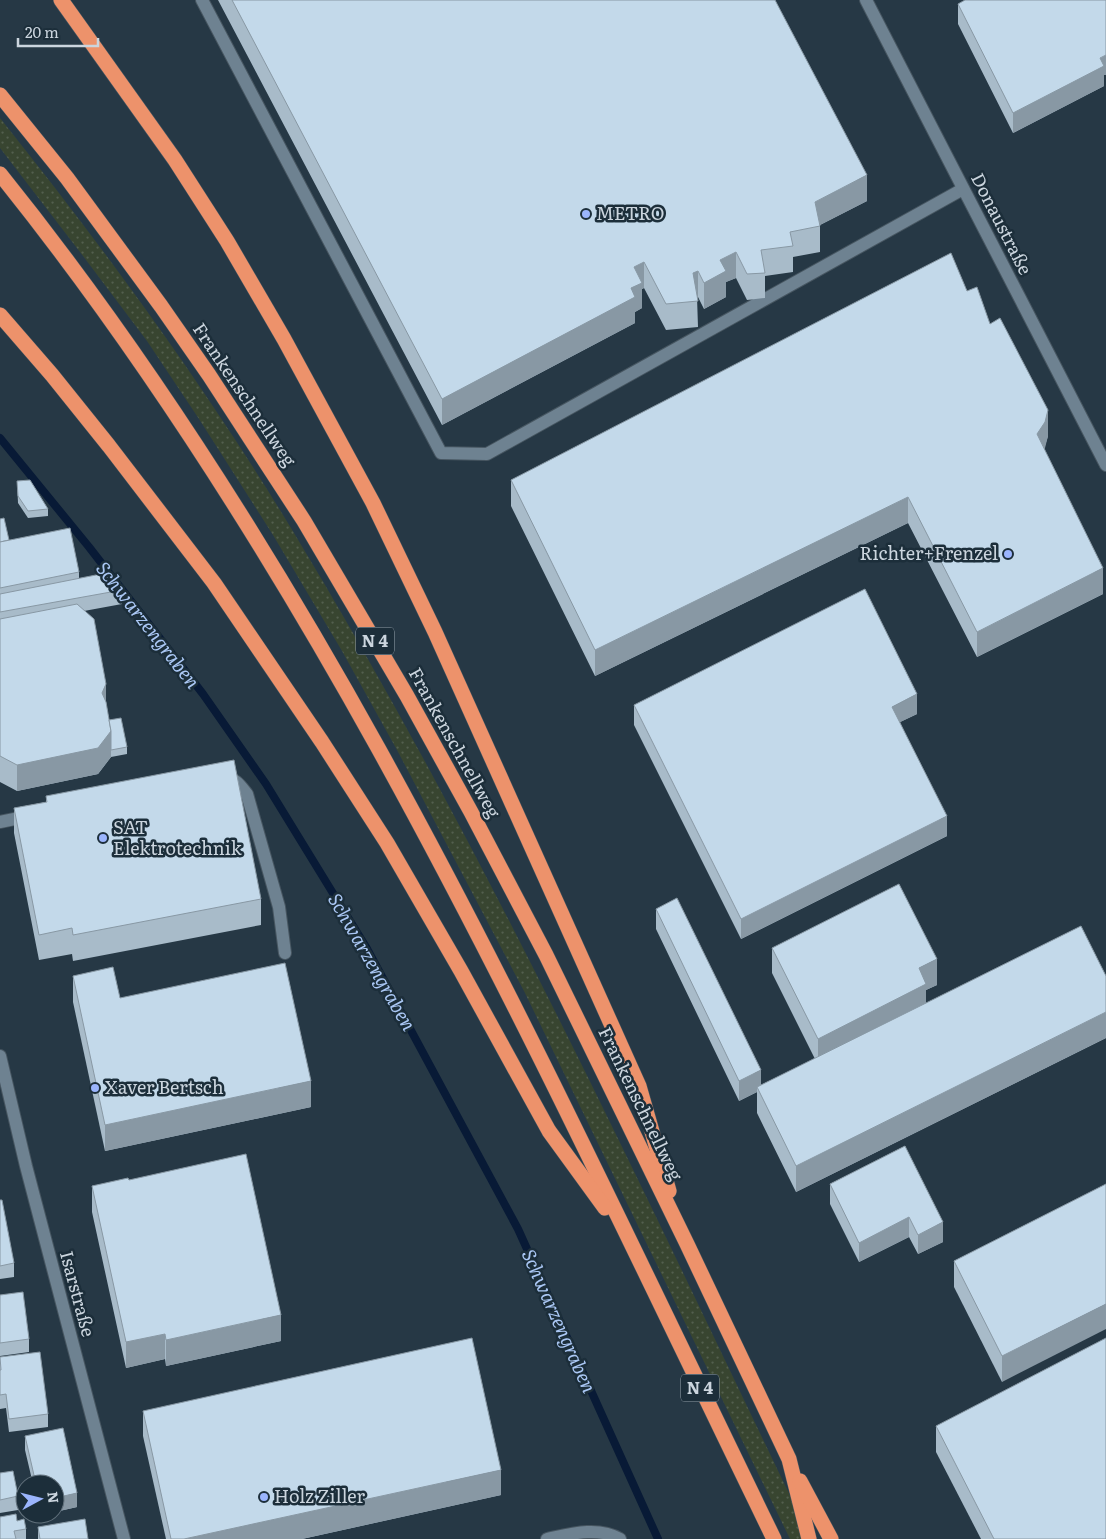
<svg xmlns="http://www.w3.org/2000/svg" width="1106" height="1539" viewBox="0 0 1106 1539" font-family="Literata,serif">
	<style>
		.grass { fill: url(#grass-dots) }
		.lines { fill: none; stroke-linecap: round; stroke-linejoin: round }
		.stream { stroke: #081a36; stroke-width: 8 }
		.lane-casing { stroke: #475661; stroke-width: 14 }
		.street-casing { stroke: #475661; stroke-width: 14 }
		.highway-casing { stroke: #475661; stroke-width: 16 }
		.lane { stroke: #6e8291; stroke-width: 12 }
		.street { stroke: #6e8291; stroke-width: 12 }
		.highway { stroke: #ed926b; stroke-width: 15 }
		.wall { fill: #a8bbc9 }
		.shaded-wall { fill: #8898a4 }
		.building { fill: #c3d9ea; stroke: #8898a4 }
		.poi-dot { fill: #9bb5fd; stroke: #1c2e3a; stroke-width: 2 }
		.labels { text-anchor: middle; stroke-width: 5; stroke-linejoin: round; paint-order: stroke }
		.shield { fill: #1c2e3a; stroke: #96a3ad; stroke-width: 1 }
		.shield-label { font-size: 16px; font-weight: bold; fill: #cbd5de }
		.poi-label { font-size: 18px; fill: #cbd5de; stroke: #1c2e3a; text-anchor: start }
		.street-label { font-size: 18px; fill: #cbd5de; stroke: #1c2e3a }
		.water-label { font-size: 19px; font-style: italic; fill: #aac7f4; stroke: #1c2e3a }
	</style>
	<defs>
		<pattern id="grass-dots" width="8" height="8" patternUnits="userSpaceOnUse" patternTransform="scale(1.25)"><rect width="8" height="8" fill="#384530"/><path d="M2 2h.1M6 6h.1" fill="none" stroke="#535f4e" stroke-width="1.8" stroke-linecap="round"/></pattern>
	</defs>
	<rect width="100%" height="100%" fill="#263845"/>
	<path class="grass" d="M 0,118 C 105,249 204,385 291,528 C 488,852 646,1198 811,1539 L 790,1539 L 525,993 L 397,750 L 342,651 L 273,535 L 199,419 L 147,341 L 83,256 L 0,148 Z"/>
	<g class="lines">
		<polyline class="stream" points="0,438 89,547 203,694 266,784 366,947 518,1229 658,1539"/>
		<g class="lane-casing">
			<g id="lane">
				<polyline points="202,0 441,453 487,454 963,189"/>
				<path d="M 223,778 C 235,777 240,785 247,794 L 279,907 L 285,953"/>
				<polyline points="0,822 29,816"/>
				<path d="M 547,1539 C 570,1534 598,1526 620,1539"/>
			</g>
		</g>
		<g class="street-casing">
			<g id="street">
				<polyline points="866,0 1106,465"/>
				<polyline points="0,1056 26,1166 124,1539"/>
			</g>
		</g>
		<g class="highway-casing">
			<g id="highway">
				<polyline points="61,0 175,160 227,241 284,339 373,503 435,632 639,1086 669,1191"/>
				<polyline points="0,95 67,178 161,306 209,375 304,521 407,696 471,812 546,955 687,1244 789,1459 809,1539"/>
				<path d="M 0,174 C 330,584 545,1069 774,1539"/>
				<polyline points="0,315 52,375 109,446 214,583 322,742 387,843 461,971 549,1131 605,1208"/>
				<polyline points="800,1481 831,1539"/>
			</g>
		</g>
		<use href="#lane" class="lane"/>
		<use href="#street" class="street"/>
		<use href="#highway" class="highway"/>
	</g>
	<g class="wall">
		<polygon points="218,0 775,0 867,201 820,225 820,252 793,257 793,272 765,276 765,298 747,300 736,278 726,282 726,297 704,309 698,297 697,297 698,327 666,330 644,288 642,289 642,308 635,312 635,323 442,425"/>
		<polygon points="1106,0 1106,75 1104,75 1104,86 1013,133 958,24 958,4"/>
		<polygon points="967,291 990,324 1048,436 1044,449 1103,594 977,657 908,523 595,676 511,506 511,480"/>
		<polygon points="17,481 48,509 48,516 28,518 18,503"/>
		<polygon points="0,519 9,540 79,572 79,578 122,590 122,604 84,611 106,702 109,720 127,747 127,754 111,757 98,774 17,791 0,782"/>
		<polygon points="634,705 917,714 900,722 947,836 741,939 634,725"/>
		<polygon points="46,796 261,899 261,925 73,961 72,954 39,960 14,833 14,808 46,802"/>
		<polygon points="656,909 761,1085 815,1059 772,973 772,948 937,985 926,990 926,1003 1106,976 1106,1038 796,1192 757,1113 757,1092 739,1101 656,929"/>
		<polygon points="73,976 120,998 311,1107 105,1151 73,1002"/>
		<polygon points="905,1146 943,1242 918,1254 909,1237 859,1262 830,1204 830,1184"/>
		<polygon points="129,1180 281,1341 166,1366 165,1359 126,1368 92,1212 92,1186"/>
		<polygon points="1106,1185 1002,1382 954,1287 954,1261"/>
		<polygon points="0,1200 14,1263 14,1277 0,1279"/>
		<polygon points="0,1295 29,1339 29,1352 0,1356"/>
		<polygon points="0,1357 48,1414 48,1427 9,1432 6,1408 0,1409"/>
		<polygon points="143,1411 501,1495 302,1539 166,1539 143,1436"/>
		<polygon points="936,1426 1106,1539 981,1539 936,1452"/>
		<polygon points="25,1436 77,1507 55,1512 55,1484 33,1484 25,1450"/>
		<polygon points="0,1473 18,1496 18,1510 0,1513"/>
		<polygon points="17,1521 26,1529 26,1539 0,1539"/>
		<polygon points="38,1527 88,1539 38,1539"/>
	</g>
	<g class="shaded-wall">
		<polygon points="1106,55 1106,75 1104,75 1104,86 1013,133 1013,113"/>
		<polygon points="867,175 867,201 818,226 815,202"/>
		<polygon points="736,252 736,278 726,282 726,297 704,309 704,283 720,260"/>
		<polygon points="644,262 644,288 642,289 642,308 635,312 635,323 442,425 442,399 631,288 634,267"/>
		<polygon points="698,271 698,297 693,299 693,273"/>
		<polygon points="1048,410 1048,436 1045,448 1037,459 1037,434"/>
		<polygon points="908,497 908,523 595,676 595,650"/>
		<polygon points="1103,568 1103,594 977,657 977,632"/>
		<polygon points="106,684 106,709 102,693"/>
		<polygon points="917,694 917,714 892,726 892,707"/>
		<polygon points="111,731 111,757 98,774 17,791 17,765"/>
		<polygon points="947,816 947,836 741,939 741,919"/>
		<polygon points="937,959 937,985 926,990 926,1010 818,1065 818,1039 919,968"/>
		<polygon points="1106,1012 1106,1038 796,1192 796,1166"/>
		<polygon points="761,1070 761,1090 757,1087 757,1092 739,1101 739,1081"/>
		<polygon points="311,1081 311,1107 105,1151 105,1125"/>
		<polygon points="909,1217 909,1237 859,1262 859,1243"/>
		<polygon points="943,1222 943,1242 918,1254 918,1235"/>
		<polygon points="1106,1304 1106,1329 1002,1382 1002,1356"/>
		<polygon points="281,1315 281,1341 166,1366 166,1340"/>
		<polygon points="165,1334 165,1359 126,1368 126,1342"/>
		<polygon points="501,1470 501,1495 302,1539 184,1539"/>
		<polygon points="77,1493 77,1507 55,1512 55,1498"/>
	</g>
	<g class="building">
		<polygon points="232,0 775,0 867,175 815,202 820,226 790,232 793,246 761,250 765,273 747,274 736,252 720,260 726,271 704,283 698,271 693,273 698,301 666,304 644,262 634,267 642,283 631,288 635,297 442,399"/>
		<polygon points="965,0 1106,0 1106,55 1100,58 1104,66 1013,113 958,4"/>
		<polygon points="951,253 967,291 977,287 990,324 1000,318 1048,410 1045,422 1037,434 1103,568 977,632 908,497 595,650 511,480"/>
		<polygon points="30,480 48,509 28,511 18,496 17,481"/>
		<polygon points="4,518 9,540 0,542 0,519"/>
		<polygon points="70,528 79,572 0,588 0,542"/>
		<polygon points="111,572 122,590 0,612 0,594"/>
		<polygon points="865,589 917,694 892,707 947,816 741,919 634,705"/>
		<polygon points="77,604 94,619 106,684 102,693 106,702 111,731 98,748 17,765 0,756 0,619"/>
		<polygon points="121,718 127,747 111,750 111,731 109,720"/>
		<polygon points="234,760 261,899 73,935 72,928 39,935 14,808 47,802 46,796"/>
		<polygon points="899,884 937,959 919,968 926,984 818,1039 772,948"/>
		<polygon points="677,898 761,1070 739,1081 656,909"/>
		<polygon points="1081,926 1106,976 1106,1012 796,1166 757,1087"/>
		<polygon points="285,963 311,1081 105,1125 73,976 113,967 120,998"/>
		<polygon points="905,1146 943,1222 918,1235 909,1217 859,1243 830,1184"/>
		<polygon points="246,1154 281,1315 166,1340 165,1334 126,1342 92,1186 128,1178 129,1180"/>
		<polygon points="1106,1184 1106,1304 1002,1356 954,1261"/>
		<polygon points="0,1200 2,1200 14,1263 0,1266"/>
		<polygon points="23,1292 29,1339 0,1343 0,1295"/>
		<polygon points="472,1338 501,1470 184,1539 171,1539 143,1411"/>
		<polygon points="1106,1338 1106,1539 994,1539 936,1426"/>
		<polygon points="40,1352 48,1414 9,1419 6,1394 0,1395 0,1370 1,1370 0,1357"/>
		<polygon points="63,1428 77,1493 55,1498 55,1484 36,1484 25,1436"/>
		<polygon points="13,1471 18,1496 0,1500 0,1473"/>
		<polygon points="16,1514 17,1521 24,1519 26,1529 14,1531 16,1539 0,1539 0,1517"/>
		<polygon points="85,1519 88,1539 40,1539 38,1527"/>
	</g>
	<g class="poi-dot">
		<circle cx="586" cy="214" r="5"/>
		<circle cx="1008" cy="554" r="5"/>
		<circle cx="103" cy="838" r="5"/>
		<circle cx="95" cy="1088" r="5"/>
		<circle cx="264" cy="1497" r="5"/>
	</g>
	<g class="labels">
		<g class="shield">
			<rect x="356" y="627.5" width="38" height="27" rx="4"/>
			<rect x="681" y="1374.5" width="38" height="27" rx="4"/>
		</g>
		<g class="shield-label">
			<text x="375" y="647">N 4</text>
			<text x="700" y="1394">N 4</text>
		</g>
		<g class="poi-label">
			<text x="596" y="220">METRO</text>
			<text x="998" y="560" text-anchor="end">Richter+Frenzel</text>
			<text x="113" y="834">SAT<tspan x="113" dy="21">Elektrotechnik</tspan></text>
			<text x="105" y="1094">Xaver Bertsch</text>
			<text x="274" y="1503">Holz Ziller</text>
		</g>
		<g class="street-label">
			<text transform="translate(1001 224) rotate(63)" y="6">Donaustraße</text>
			<text transform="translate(244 395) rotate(56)" y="6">Frankenschnellweg</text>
			<text transform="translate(454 743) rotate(61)" y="6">Frankenschnellweg</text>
			<text transform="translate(640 1104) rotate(64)" y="6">Frankenschnellweg</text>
			<text transform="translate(77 1294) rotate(75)" y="6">Isarstraße</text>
		</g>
		<g class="water-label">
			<text transform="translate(148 625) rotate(52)" y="7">Schwarzengraben</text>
			<text transform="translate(372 962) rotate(60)" y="7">Schwarzengraben</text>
			<text transform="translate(559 1321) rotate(66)" y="7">Schwarzengraben</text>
		</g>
	</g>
	<g transform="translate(40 1499) rotate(83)"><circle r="24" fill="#1c2e3a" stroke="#62717c"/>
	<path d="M0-4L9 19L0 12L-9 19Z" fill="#9bb5fd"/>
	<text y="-8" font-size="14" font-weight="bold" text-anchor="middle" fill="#cbd5de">N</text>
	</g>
	<path d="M18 38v8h80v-8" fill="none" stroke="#cbd5de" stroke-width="2.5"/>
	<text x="25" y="38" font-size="15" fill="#cbd5de" stroke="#1c2e3a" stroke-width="4" paint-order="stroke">20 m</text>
</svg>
